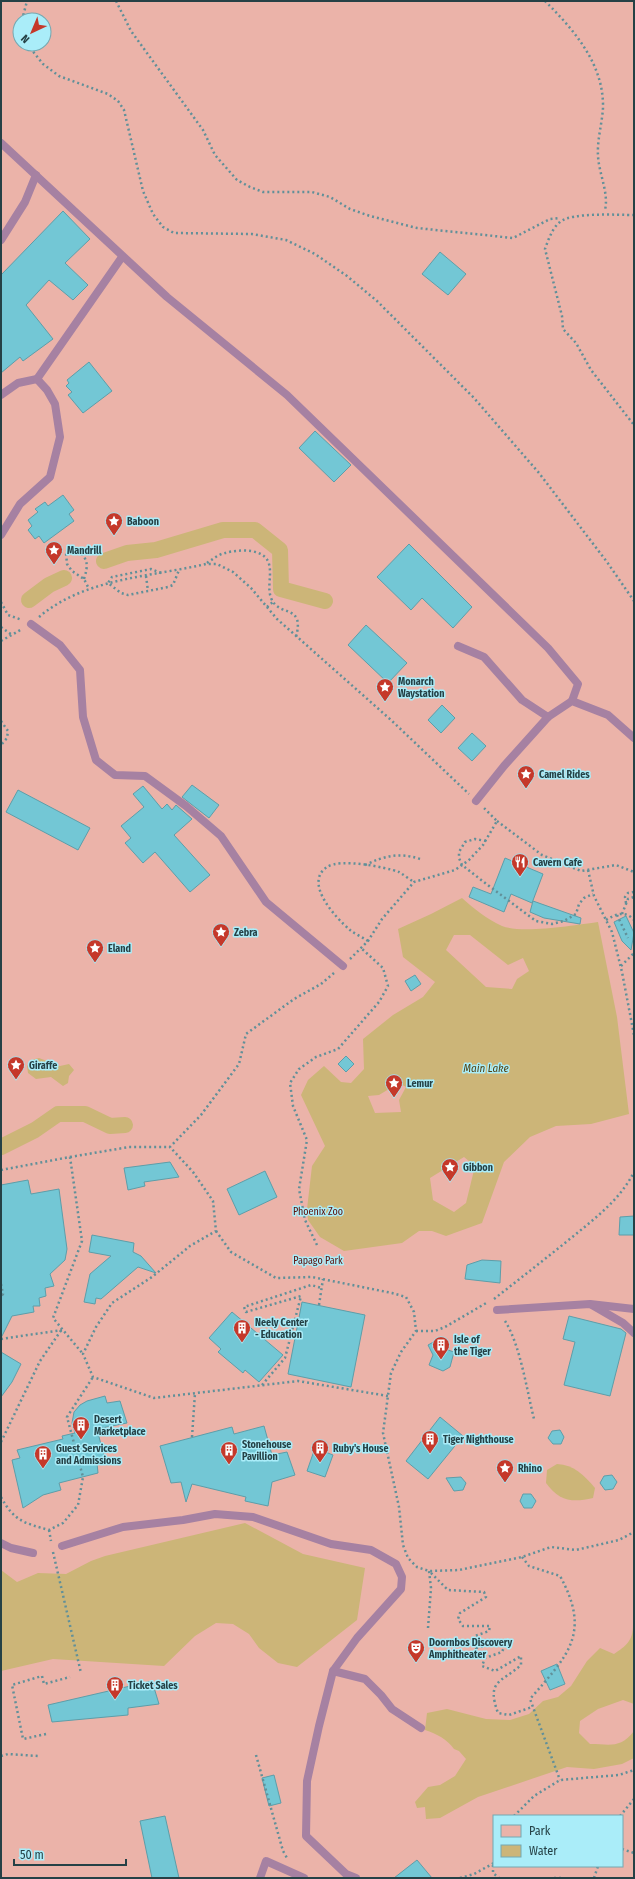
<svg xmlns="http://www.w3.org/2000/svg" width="635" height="1879" viewBox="0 0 635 1879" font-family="'Fira Sans Condensed',sans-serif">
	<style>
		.green { fill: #ebb3a9; fill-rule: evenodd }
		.water { fill: #ccb578; fill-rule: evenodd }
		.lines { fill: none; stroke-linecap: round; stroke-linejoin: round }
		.canal { stroke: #ccb578; stroke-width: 16 }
		.building { fill: #73c7d5; stroke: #5d9ea9 }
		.path { stroke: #619099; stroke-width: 2.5; stroke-dasharray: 2 3; stroke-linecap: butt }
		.service { stroke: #a681a2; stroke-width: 8 }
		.labels { text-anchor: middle; stroke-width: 3; stroke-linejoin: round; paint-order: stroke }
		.poi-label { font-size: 10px; font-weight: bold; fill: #254146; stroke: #aaedf9; text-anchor: start }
		.park-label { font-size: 10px; fill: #5d0c07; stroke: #aaedf9 }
		.water-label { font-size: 11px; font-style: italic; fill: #524111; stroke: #aaedf9 }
	</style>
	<rect width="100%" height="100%" fill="#9de0ec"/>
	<path class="green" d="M 1,1 L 634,1 L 634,1878 L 1,1878 ZM 20,20 L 44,20 L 44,44 L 20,44 ZM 494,1816 L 622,1816 L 622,1866 L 494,1866 Z"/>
	<g class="water">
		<path d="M 462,898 C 474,909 487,919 502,926 C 522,934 576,925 598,922 L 617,1017 L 629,1114 L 591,1124 L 556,1126 L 530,1137 L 504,1162 L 482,1223 L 446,1236 L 432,1231 L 419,1231 L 402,1243 L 344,1251 L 320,1237 L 308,1220 L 307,1209 L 312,1166 L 325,1146 L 301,1095 L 308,1080 L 324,1066 L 341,1082 L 351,1083 L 364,1069 L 363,1039 L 393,1015 L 423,997 L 435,982 L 403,957 L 398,929 L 431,914 ZM 454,935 L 470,935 L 508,965 L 523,958 L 529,971 L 517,979 L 512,989 L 486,987 L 446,950 ZM 399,1083 L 406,1087 L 399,1100 L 401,1112 L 375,1113 L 368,1096 L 379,1095 ZM 464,1157 L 475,1166 L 466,1203 L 454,1212 L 433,1200 L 430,1178 Z"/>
		<polygon points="39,1058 60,1066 69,1064 74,1070 69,1076 68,1083 63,1086 51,1077 36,1079 28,1073 27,1066 31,1060"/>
		<path d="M 557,1464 C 574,1465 584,1475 595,1488 L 593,1498 C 572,1503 559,1501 546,1483 L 547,1470 Z"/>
		<polygon points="245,1523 303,1554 365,1568 357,1620 297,1667 278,1663 259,1648 249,1634 233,1624 216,1623 195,1636 164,1666 53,1659 1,1671 1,1570 17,1582 38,1573 66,1574 91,1561 105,1556"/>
		<path d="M 633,1625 L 634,1704 L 623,1700 L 598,1709 L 580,1721 L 579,1733 L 590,1744 C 610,1744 620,1749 634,1731 L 634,1758 L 622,1764 L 594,1769 L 567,1767 L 478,1797 L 440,1818 L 426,1819 L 425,1807 L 417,1808 L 415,1802 L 428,1787 L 440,1785 L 455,1776 L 466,1759 L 459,1751 L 454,1749 C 447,1739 437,1734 425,1730 L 427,1713 L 447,1709 L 486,1719 L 510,1720 L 529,1714 L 543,1701 L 558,1697 L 571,1686 L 587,1661 L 600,1648 L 614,1654 C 626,1646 633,1641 633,1625 Z"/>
	</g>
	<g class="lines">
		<g class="canal">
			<polyline points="104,561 127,553 156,550 223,530 255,530 280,550 281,589 325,601"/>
			<polyline points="29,600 49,585 64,578"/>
			<polyline points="1,1147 35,1130 58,1114 85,1114 110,1126 125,1125"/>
		</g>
	</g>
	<g class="building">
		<polygon points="63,211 90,239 65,263 88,285 73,300 49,280 26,305 53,339 23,361 20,357 1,373 1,275"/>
		<polygon points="440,252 466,274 448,295 422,274"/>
		<polygon points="89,362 112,391 83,413 68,395 72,392 66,386 69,383 67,380"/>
		<polygon points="315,431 351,465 334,482 299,448"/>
		<polygon points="63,495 74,510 69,514 74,521 44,543 39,536 35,539 28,530 32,526 28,520 38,512 35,509 45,502 48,506"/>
		<polygon points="409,544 472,607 453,628 422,598 411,610 377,577"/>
		<polygon points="366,625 407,663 388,683 348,645"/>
		<polygon points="442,705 455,718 441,733 428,720"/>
		<polygon points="472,733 486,746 472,761 458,748"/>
		<polygon points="192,785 219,805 209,818 182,797"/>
		<polygon points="143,786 162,809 167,804 172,810 176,805 192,819 174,835 210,875 190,892 155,852 143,863 125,843 131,838 121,826 144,807 133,794"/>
		<polygon points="18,790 90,828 78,850 6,812"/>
		<polygon points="505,858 543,874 532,903 511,894 504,912 469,897 473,887 491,894"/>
		<polygon points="533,901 581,918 580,924 544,918 530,912"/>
		<polygon points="626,916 634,933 631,950 622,941 614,922"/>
		<polygon points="415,975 421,984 411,991 405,981"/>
		<polygon points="346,1056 354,1064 346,1072 338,1064"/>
		<polygon points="170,1162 179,1177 144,1182 145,1186 128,1190 124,1168"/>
		<polygon points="265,1171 277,1197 239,1215 227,1189"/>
		<polygon points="28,1180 31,1194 59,1189 67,1249 65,1260 50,1274 54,1286 45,1288 46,1296 39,1298 40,1306 33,1306 34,1312 12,1316 1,1338 1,1185"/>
		<polygon points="634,1216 634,1235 619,1235 620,1217"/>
		<polygon points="92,1235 134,1243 133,1252 141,1256 156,1273 138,1267 101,1299 96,1298 95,1304 84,1302 90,1274 111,1256 89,1252"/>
		<polygon points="482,1260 501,1261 500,1283 465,1279 467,1265"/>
		<polygon points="302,1302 365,1315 351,1387 288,1374"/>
		<polygon points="232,1312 283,1355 259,1382 245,1370 243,1373 218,1352 221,1349 209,1338"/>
		<polygon points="569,1316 621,1329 626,1333 610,1396 564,1385 575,1342 563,1339"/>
		<polygon points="439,1339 445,1349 454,1352 450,1367 443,1371 429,1365 433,1355 428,1345"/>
		<polygon points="1,1352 21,1364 12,1382 1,1397"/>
		<polygon points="105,1396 107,1403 120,1401 127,1423 97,1429 105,1460 97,1463 98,1473 59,1483 61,1490 43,1495 23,1508 12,1460 20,1458 17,1450 63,1439 62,1436 75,1433 72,1423 74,1412 80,1405 87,1401"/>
		<polygon points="440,1417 463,1436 428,1479 406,1461"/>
		<polygon points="264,1426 272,1455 287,1452 295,1475 272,1482 268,1506 245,1501 246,1497 192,1484 186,1502 181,1482 171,1483 160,1446 232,1427 234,1434"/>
		<polygon points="560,1430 564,1437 561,1444 553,1444 548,1438 552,1431"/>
		<polygon points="315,1448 333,1455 325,1477 307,1471"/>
		<polygon points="612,1475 617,1482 613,1489 605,1490 600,1483 604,1476"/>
		<polygon points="461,1477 466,1483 463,1490 454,1491 446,1478"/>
		<polygon points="523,1494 531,1494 536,1501 532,1508 524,1508 520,1501"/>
		<polygon points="557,1664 565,1684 550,1690 541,1671"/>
		<polygon points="152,1681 159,1704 128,1708 128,1715 52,1722 48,1705"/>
		<polygon points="274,1775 281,1803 269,1806 262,1778"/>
		<polygon points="165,1816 179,1878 152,1878 140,1821"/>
		<polygon points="417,1860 432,1878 394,1878"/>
	</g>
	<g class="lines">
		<g class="path">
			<polyline points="116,1 131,31 203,130 215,155 237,180 250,187 263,192 312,192 330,197 350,209 370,216 417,228 513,238 550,219 559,218"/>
			<path d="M 545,1 C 574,30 604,64 603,108 C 602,124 597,140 598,156 C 599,174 609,193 605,210"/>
			<polyline points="22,20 27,1"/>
			<polyline points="27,44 43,64 59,76 108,94 118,101 124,110 143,191 153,214 163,227 174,233 252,234 286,240 315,254 347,276 377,301 474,398 539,473 607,562 634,601"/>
			<path d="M 634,215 C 618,215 571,212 560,222 C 552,228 548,241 545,249 L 562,316 L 563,329 L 576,343 L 591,370 L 634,425"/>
			<path d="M 207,563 C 213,559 219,554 225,553 C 239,549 265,548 269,564 C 272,575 267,587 271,598 C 279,618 305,603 296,637"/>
			<polyline points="161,573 151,569 112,577 108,583 121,593 128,595 168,587 173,585 179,570"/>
			<polyline points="146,576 148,591"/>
			<path d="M 84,579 C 88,566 89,559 77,550 C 74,548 72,547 69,546 L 66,553 L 67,564 L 72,571 L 84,579 L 89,589"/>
			<polyline points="1,602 8,615 22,620"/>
			<polyline points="267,607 274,601"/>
			<path d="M 39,617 C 85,578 150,577 206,564 L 217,564 L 233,572 L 251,588 L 277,619 L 391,720 L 469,794"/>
			<polyline points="1,627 12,635"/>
			<polyline points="1,641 22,629"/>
			<polyline points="1,721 8,731 7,738 1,745"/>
			<polyline points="497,821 542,855 581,871 616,865 634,872"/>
			<polyline points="486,841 475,839 465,842 459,852 459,858 462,865 489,886 536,921 552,924 564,921 576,914 579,904 584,898 593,894"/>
			<path d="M 365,865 C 384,856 399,852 420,859"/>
			<polyline points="588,870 594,896 612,932 622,972 634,1035"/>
			<polyline points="626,903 625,897 628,893 634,892"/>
			<polyline points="622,914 628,899 634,897"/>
			<polyline points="617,915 628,938"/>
			<path d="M 606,920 C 616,914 625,910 634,920"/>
			<path d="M 368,941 C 362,937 355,934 350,930 C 336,918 303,883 327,867 C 340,858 385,867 399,872 C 404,875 409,879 414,882"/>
			<polyline points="350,959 368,941 382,919 414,882 455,870 469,860 483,845 497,821 484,808"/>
			<polyline points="621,966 634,953"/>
			<polyline points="334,973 321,984 294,999 246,1034 239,1064 201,1115 170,1147 193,1172 213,1201 216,1231 190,1246 152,1277 112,1303 96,1327 83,1354 93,1377 154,1398 298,1381 388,1396"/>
			<polyline points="70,1157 129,1147 170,1147"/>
			<polyline points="1,1170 70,1157 82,1241 53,1318 83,1354"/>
			<polyline points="216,1231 231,1252 276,1278 312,1277 392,1293 406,1297 414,1312 416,1331 401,1352 391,1373 383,1433 399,1507 403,1545 408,1558 417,1567 429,1571 459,1570 522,1557 551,1547 576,1550 619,1540 634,1532"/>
			<polyline points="317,1245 305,1220 299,1189 307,1140 293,1106 290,1083 299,1069 316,1057 338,1049 379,1002 388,986 383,968 361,948"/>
			<polyline points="1,1284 3,1294 1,1296"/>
			<path d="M 494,1299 C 522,1277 549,1256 576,1234 C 598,1216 621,1198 634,1172"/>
			<polyline points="319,1305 323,1279"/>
			<path d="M 505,1321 C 520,1344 527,1391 534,1419"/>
			<polyline points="416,1331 435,1331 445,1327 488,1302"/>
			<polyline points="259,1334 291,1335"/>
			<polyline points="1,1339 62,1330"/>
			<polyline points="262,1385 285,1358 301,1296 246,1312 244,1307 311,1285 322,1288"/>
			<polyline points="192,1437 195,1393"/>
			<polyline points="1,1442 40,1361 62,1329"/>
			<path d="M 1,1497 C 14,1521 24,1523 49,1530 L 63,1523 L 78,1505 L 83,1477 L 67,1417 L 93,1377"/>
			<polyline points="49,1530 51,1541"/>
			<polyline points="53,1552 81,1673"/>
			<path d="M 522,1557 L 529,1566 L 560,1576 C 592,1634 567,1656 530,1699 L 560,1780"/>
			<path d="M 428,1628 L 431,1588 L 429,1571 L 448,1590 L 484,1592 L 486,1597 L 460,1613 L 458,1619 L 463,1626 L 490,1626 L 489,1631 L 475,1636 L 476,1648 L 499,1642 L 505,1645 L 502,1652 L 485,1658 L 482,1666 L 495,1671 L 521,1656 L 521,1665 C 501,1683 486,1680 498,1713 L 509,1715 L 532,1707"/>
			<polyline points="46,1734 23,1739 12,1685 42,1676 44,1684 70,1677"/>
			<polyline points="256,1755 283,1851 287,1858"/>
			<polyline points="1,1756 8,1754 38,1756"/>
			<polyline points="514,1816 534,1796 560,1780 619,1775 634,1770"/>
			<polyline points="620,1816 634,1799"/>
			<polyline points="622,1849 634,1853"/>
			<polyline points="493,1865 493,1873 499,1878"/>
			<polyline points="460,1878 474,1874 494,1863"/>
			<polyline points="554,1878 561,1878"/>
			<polyline points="594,1878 598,1866"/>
		</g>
		<g class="service">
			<polyline points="1,143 167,297 287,395 548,648 578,684 572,701"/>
			<polyline points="1,240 25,202 36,175"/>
			<polyline points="1,395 18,383 37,379"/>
			<polyline points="1,535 20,504 50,477 60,437 55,404 47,390 37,379 122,257"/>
			<polyline points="31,624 60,645 80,670 83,717 96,760 115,775 145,776 186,806 221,836 266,902 343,966"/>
			<polyline points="458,646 484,657 522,700 548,717"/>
			<polyline points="476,801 504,766 548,717 572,701 608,715 634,738"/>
			<polyline points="592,1305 623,1323 634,1333"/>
			<polyline points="497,1310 590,1304 634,1309"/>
			<polyline points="1,1543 11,1548 33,1553"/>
			<polyline points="62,1546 123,1527 183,1520 215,1514 253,1517 331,1544 371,1550 396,1564 402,1577 401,1589 357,1638 333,1671 319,1726 307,1781 306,1836 346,1874 356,1878"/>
			<polyline points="333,1671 365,1679 381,1695 392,1709 421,1728"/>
			<polyline points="260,1878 266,1861 304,1878"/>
		</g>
	</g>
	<defs>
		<g id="sight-pin" transform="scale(0.9)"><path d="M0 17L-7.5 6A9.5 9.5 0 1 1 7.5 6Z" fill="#c5382a" stroke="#aaedf9"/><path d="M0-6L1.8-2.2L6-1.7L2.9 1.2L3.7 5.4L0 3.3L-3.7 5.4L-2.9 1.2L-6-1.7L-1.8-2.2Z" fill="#fff"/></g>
		<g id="restaurant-pin" transform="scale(0.9)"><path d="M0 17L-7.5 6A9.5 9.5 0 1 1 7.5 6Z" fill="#c5382a" stroke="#aaedf9"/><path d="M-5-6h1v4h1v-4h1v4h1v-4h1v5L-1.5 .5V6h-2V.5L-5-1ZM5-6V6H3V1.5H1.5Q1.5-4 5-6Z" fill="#fff"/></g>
		<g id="building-pin" transform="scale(0.9)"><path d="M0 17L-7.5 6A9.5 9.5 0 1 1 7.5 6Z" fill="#c5382a" stroke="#aaedf9"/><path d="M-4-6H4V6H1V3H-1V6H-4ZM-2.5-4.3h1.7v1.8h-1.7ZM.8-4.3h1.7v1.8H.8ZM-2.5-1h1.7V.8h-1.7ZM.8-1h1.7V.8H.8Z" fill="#fff"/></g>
		<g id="theatre-pin" transform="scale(0.9)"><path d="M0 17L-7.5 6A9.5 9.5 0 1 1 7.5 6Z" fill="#c5382a" stroke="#aaedf9"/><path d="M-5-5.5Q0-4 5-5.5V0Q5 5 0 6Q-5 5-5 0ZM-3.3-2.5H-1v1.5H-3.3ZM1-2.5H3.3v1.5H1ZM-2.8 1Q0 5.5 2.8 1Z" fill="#fff"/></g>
	</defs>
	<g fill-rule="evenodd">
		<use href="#sight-pin" x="114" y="521"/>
		<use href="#sight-pin" x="54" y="550"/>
		<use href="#sight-pin" x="385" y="687"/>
		<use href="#sight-pin" x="526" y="774"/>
		<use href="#restaurant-pin" x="520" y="862"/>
		<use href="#sight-pin" x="221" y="932"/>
		<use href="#sight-pin" x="95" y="948"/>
		<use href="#sight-pin" x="16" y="1065"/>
		<use href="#sight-pin" x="394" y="1083"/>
		<use href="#sight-pin" x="450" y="1167"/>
		<use href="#building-pin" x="242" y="1328"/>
		<use href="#building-pin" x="441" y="1345"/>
		<use href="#building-pin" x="81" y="1425"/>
		<use href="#building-pin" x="430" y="1439"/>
		<use href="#building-pin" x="320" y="1448"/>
		<use href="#building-pin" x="229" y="1450"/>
		<use href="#building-pin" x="43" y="1454"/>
		<use href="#sight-pin" x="505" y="1468"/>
		<use href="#theatre-pin" x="416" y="1648"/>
		<use href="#building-pin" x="115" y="1685"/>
	</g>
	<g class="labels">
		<g class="poi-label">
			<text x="127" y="525">Baboon</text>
			<text x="67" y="554">Mandrill</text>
			<text x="398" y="685">Monarch<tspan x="398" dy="12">Waystation</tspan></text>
			<text x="539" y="778">Camel Rides</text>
			<text x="533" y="866">Cavern Cafe</text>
			<text x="234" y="936">Zebra</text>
			<text x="108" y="952">Eland</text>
			<text x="29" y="1069">Giraffe</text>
			<text x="407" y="1087">Lemur</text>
			<text x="463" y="1171">Gibbon</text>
			<text x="255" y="1326">Neely Center<tspan x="255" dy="12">- Education</tspan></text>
			<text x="454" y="1343">Isle of<tspan x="454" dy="12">the Tiger</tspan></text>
			<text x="94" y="1423">Desert<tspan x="94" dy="12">Marketplace</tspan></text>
			<text x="443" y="1443">Tiger Nighthouse</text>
			<text x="242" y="1448">Stonehouse<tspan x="242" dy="12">Pavillion</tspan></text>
			<text x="56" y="1452">Guest Services<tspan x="56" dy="12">and Admissions</tspan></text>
			<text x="333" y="1452">Ruby's House</text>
			<text x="518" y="1472">Rhino</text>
			<text x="429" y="1646">Doornbos Discovery<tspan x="429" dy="12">Amphitheater</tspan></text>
			<text x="128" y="1689">Ticket Sales</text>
		</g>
		<g class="park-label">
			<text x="318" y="1215">Phoenix Zoo</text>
			<text x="318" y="1264">Papago Park</text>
		</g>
		<g class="water-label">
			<text x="486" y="1072">Main Lake</text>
		</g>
	</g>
	<rect width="635" height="1879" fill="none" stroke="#254146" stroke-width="4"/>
	<rect x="493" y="1815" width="130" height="52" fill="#aaedf9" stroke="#75a8b1"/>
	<rect x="501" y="1825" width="20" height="12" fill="#ebb3a9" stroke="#75a8b1"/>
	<text x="529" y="1835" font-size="12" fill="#254146">Park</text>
	<rect x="501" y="1845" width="20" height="12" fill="#ccb578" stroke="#75a8b1"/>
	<text x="529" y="1855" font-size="12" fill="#254146">Water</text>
	<g transform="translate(32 32) rotate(224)"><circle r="19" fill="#aaedf9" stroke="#75a8b1"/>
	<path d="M0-3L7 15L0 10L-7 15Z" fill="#c5382a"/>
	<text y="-6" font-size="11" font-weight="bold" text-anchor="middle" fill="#254146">N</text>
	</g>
	<path d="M14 1859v6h112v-6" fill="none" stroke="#254146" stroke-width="2"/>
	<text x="20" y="1859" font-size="12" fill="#254146" stroke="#aaedf9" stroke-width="3" paint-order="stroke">50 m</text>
</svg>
